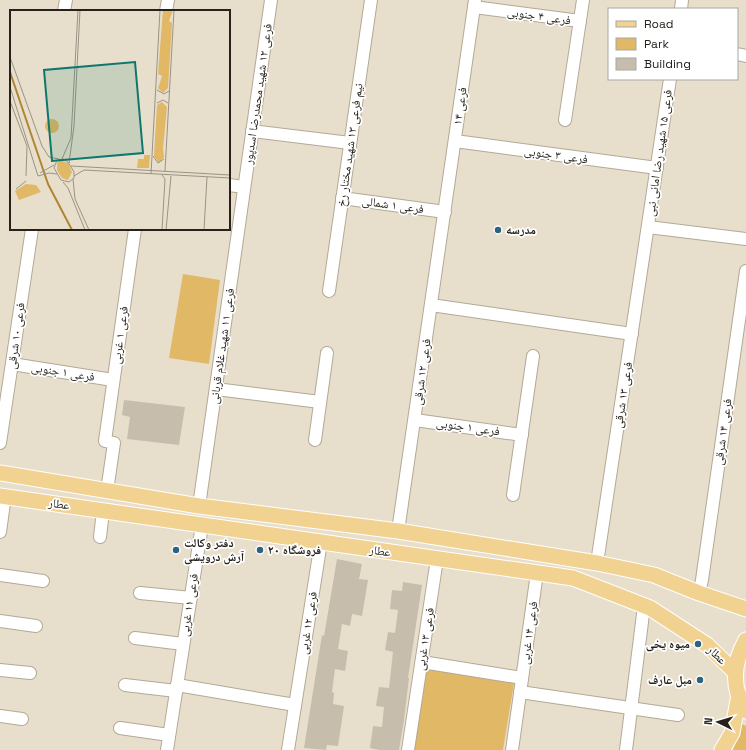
<svg xmlns="http://www.w3.org/2000/svg" width="746" height="750" viewBox="0 0 746 750" font-family="'Space Grotesk','Noto Naskh Arabic',sans-serif">
	<style>
		.green { fill: #e1b865 }
		.building { fill: #c7bdac }
		.lines { fill: none; stroke-linecap: round; stroke-linejoin: round }
		.minor-casing { stroke: #b2a997; stroke-width: 14 }
		.major-casing { stroke: #fff; stroke-width: 17 }
		.minor { stroke: #fff; stroke-width: 12 }
		.major { stroke: #f1d291; stroke-width: 15 }
		.poi-dot { fill: #2d637e; stroke: #fff; stroke-width: 1.5 }
		.labels { text-anchor: middle; stroke-width: 3.5; stroke-linejoin: round; paint-order: stroke }
		.street-label { font-size: 12px; fill: #26221b; stroke: #fff }
		.poi-label { font-size: 12px; font-weight: bold; fill: #26221b; stroke: #fff; text-anchor: start }
		.inset-river { fill: none; stroke: #af8631; stroke-width: 2 }
		.inset-road { fill: none; stroke: #9a9385; stroke-width: 1 }
		.view { fill: #0f766e; fill-opacity: 0.15; stroke: #0f766e; stroke-width: 2 }
		.inset-edge { fill: none; stroke: #26221b; stroke-width: 2 }
	</style>
	<rect width="100%" height="100%" fill="#e8decc"/>
	<g class="green">
		<polygon points="183,274 220,280 209,364 169,358"/>
		<polygon points="423,668 514,683 503,750 409,750"/>
		<polygon points="742,724 746,726 746,750 733,750"/>
	</g>
	<g class="building">
		<polygon points="124,400 185,407 179,445 127,439 130,417 122,415"/>
		<polygon points="337,559 362,564 359,579 368,580 362,616 352,614 350,626 342,624 338,649 348,651 345,671 335,669 332,692 334,693 333,704 344,706 338,746 327,745 326,750 304,748 322,635 324,636"/>
		<polygon points="403,582 422,585 408,678 409,678 404,720 399,750 379,750 370,748 373,726 382,727 384,707 376,706 379,687 389,688 393,652 385,650 388,632 395,633 398,610 390,609 392,590 402,591"/>
	</g>
	<g class="lines">
		<g class="minor-casing">
			<g id="minor">
				<polyline points="474,7 580,21"/>
				<polyline points="681,9 682,0"/>
				<polyline points="64,11 66,0"/>
				<polyline points="166,11 168,0"/>
				<polyline points="737,54 746,56"/>
				<polyline points="565,120 583,0"/>
				<polyline points="252,131 350,143"/>
				<polyline points="455,141 657,168"/>
				<polyline points="229,185 244,187"/>
				<polyline points="342,198 445,212"/>
				<polyline points="648,227 746,239"/>
				<polyline points="329,291 371,0"/>
				<polyline points="431,305 632,334"/>
				<polyline points="12,364 113,380"/>
				<polyline points="216,389 320,402"/>
				<polyline points="415,420 522,435"/>
				<polyline points="315,440 327,353"/>
				<polyline points="0,443 32,229"/>
				<polyline points="107,491 114,443 105,441 135,229"/>
				<polyline points="513,495 533,356"/>
				<polyline points="199,506 271,0"/>
				<polyline points="398,531 475,0"/>
				<polyline points="0,532 5,496"/>
				<polyline points="100,537 103,511"/>
				<polyline points="597,563 670,79"/>
				<polyline points="0,575 43,581"/>
				<polyline points="140,593 191,598"/>
				<polyline points="699,593 702,580 746,271"/>
				<polyline points="0,621 36,626"/>
				<polyline points="135,638 183,644"/>
				<polyline points="422,662 522,678"/>
				<polyline points="0,670 30,673"/>
				<polyline points="125,685 176,691"/>
				<polyline points="177,685 295,705"/>
				<polyline points="520,692 678,715"/>
				<polyline points="0,716 22,719"/>
				<polyline points="120,728 169,735"/>
				<polyline points="167,750 202,525"/>
				<polyline points="288,750 321,542"/>
				<polyline points="408,750 437,559"/>
				<polyline points="512,750 537,573"/>
				<polyline points="626,750 644,606"/>
			</g>
		</g>
		<g class="major-casing">
			<g id="major">
				<polyline points="0,473 199,506 398,531 597,563 654,575 699,593 746,609"/>
				<polyline points="0,496 573,578 650,608 707,645 735,672"/>
				<path d="M 746,640 C 733,663 731,688 746,711"/>
				<polyline points="722,750 732,733 739,695"/>
			</g>
		</g>
		<use href="#minor" class="minor"/>
		<use href="#major" class="major"/>
	</g>
	<g class="poi-dot">
		<circle cx="498" cy="230" r="4"/>
		<circle cx="176" cy="550" r="4"/>
		<circle cx="260" cy="550" r="4"/>
		<circle cx="698" cy="644" r="4"/>
		<circle cx="700" cy="680" r="4"/>
	</g>
	<g class="labels">
		<g class="street-label">
			<text transform="translate(539 16) rotate(8)" y="4">فرعی ۴ جنوبی</text>
			<text transform="translate(258 94) rotate(-82)" y="4">فرعی ۱۲ شهید محمدرضا اسدپور</text>
			<text transform="translate(460 106) rotate(-82)" y="4">فرعی ۱۴</text>
			<text transform="translate(350 145) rotate(-82)" y="4">نیم فرعی ۱۳ شهید مختار رخ</text>
			<text transform="translate(659 153) rotate(-82)" y="4">فرعی ۱۵ شهید رضا امانی نبی</text>
			<text transform="translate(556 155) rotate(8)" y="4">فرعی ۳ جنوبی</text>
			<text transform="translate(393 205) rotate(8)" y="4">فرعی ۱ شمالی</text>
			<text transform="translate(120 335) rotate(-82)" y="4">فرعی ۱ غربی</text>
			<text transform="translate(16 336) rotate(-82)" y="4">فرعی ۱۰ شرقی</text>
			<text transform="translate(222 346) rotate(-82)" y="4">فرعی ۱۱ شهید غلام قربانی</text>
			<text transform="translate(63 372) rotate(9)" y="4">فرعی ۱ جنوبی</text>
			<text transform="translate(422 372) rotate(-82)" y="4">فرعی ۱۲ شرقی</text>
			<text transform="translate(623 395) rotate(-81)" y="4">فرعی ۱۳ شرقی</text>
			<text transform="translate(468 427) rotate(8)" y="4">فرعی ۱ جنوبی</text>
			<text transform="translate(723 432) rotate(-82)" y="4">فرعی ۱۴ شرقی</text>
			<text transform="translate(59 504) rotate(8)" y="4">عطار</text>
			<text transform="translate(380 551) rotate(8)" y="4">عطار</text>
			<text transform="translate(189 605) rotate(-81)" y="4">فرعی ۱۱ غربی</text>
			<text transform="translate(308 623) rotate(-81)" y="4">فرعی ۱۲ غربی</text>
			<text transform="translate(529 633) rotate(-82)" y="4">فرعی ۱۴ غربی</text>
			<text transform="translate(425 639) rotate(-81)" y="4">فرعی ۱۳ غربی</text>
			<text transform="translate(717 655) rotate(44)" y="4">عطار</text>
		</g>
		<g class="poi-label">
			<text x="506" y="234">مدرسه</text>
			<text x="184" y="547">دفتر وکالت<tspan x="184" dy="14">آرش درویشی</tspan></text>
			<text x="268" y="554">فروشگاه ۲۰</text>
			<text x="690" y="648" text-anchor="end">میوه یخی</text>
			<text x="692" y="684" text-anchor="end">مبل عارف</text>
		</g>
	</g>
	<g transform="translate(10 10)">
		<rect width="220" height="220" fill="#e8decc"/>
		<path d="M 153,0 L 163,0 L 159,11 L 162,13 L 158,78 L 153,83 L 148,78 L 152,66 L 148,64 ZM 152,92 L 157,97 L 153,139 L 154,147 L 149,153 L 144,146 L 147,95 ZM35 116a7 7 0 1 1 14 0a7 7 0 1 1-14 0ZM 134,145 L 140,145 L 139,158 L 127,158 L 128,149 L 134,149 ZM 50,150 L 58,153 L 62,162 L 58,170 L 52,168 L 47,160 L 47,153 ZM 16,174 L 26,175 L 31,182 L 9,190 L 5,181 Z" fill="#e1b865"/>
		<path class="inset-river" d="M 0,62 L 38,174M 38,174 L 62,220"/>
		<path class="inset-road" d="M 0,47 L 32,136 L 39,147 L 49,149M 0,77 L 28,166 L 39,163 L 47,164M 147,80 L 154,84 L 159,81M 0,91 L 17,136 L 16,166M 147,93 L 153,90 L 158,93M 143,146 L 148,153 L 154,149M 52,149 L 61,128 L 68,0M 53,149 L 58,152 L 64,162 L 64,168 L 59,172 L 51,170 L 44,158 L 47,150 ZM 59,153 L 64,116 L 70,0M 61,156 L 220,165M 155,161 L 164,0M 30,163 L 44,155M 141,164 L 150,0M 152,165 L 155,169 L 152,220M 64,166 L 74,160 L 220,168M 63,169 L 65,189 L 79,220M 53,172 L 58,178 L 75,220M 6,179 L 16,171M 156,220 L 161,166M 194,220 L 197,167"/>
		<path class="view" d="M 125,52 L 133,143 L 42,151 L 34,60 Z"/>
		<rect width="220" height="220" class="inset-edge"/>
	</g>
	<rect x="608" y="8" width="130" height="72" fill="#ffffff" stroke="#a8a7a4"/>
	<rect x="616" y="21" width="20" height="6" fill="#f1d291" stroke="#a8a7a4"/>
	<text x="644" y="28" font-size="12" fill="#26221b">Road</text>
	<rect x="616" y="38" width="20" height="12" fill="#e1b865" stroke="#a8a7a4"/>
	<text x="644" y="48" font-size="12" fill="#26221b">Park</text>
	<rect x="616" y="58" width="20" height="12" fill="#c7bdac" stroke="#a8a7a4"/>
	<text x="644" y="68" font-size="12" fill="#26221b">Building</text>
	<g transform="translate(718 722) rotate(275)" stroke="#ffffff" stroke-width="3" paint-order="stroke">
	<path d="M0-3L7 15L0 10L-7 15Z" fill="#26221b"/>
	<text y="-6" font-size="11" font-weight="bold" text-anchor="middle" fill="#26221b">N</text>
	</g>
</svg>
